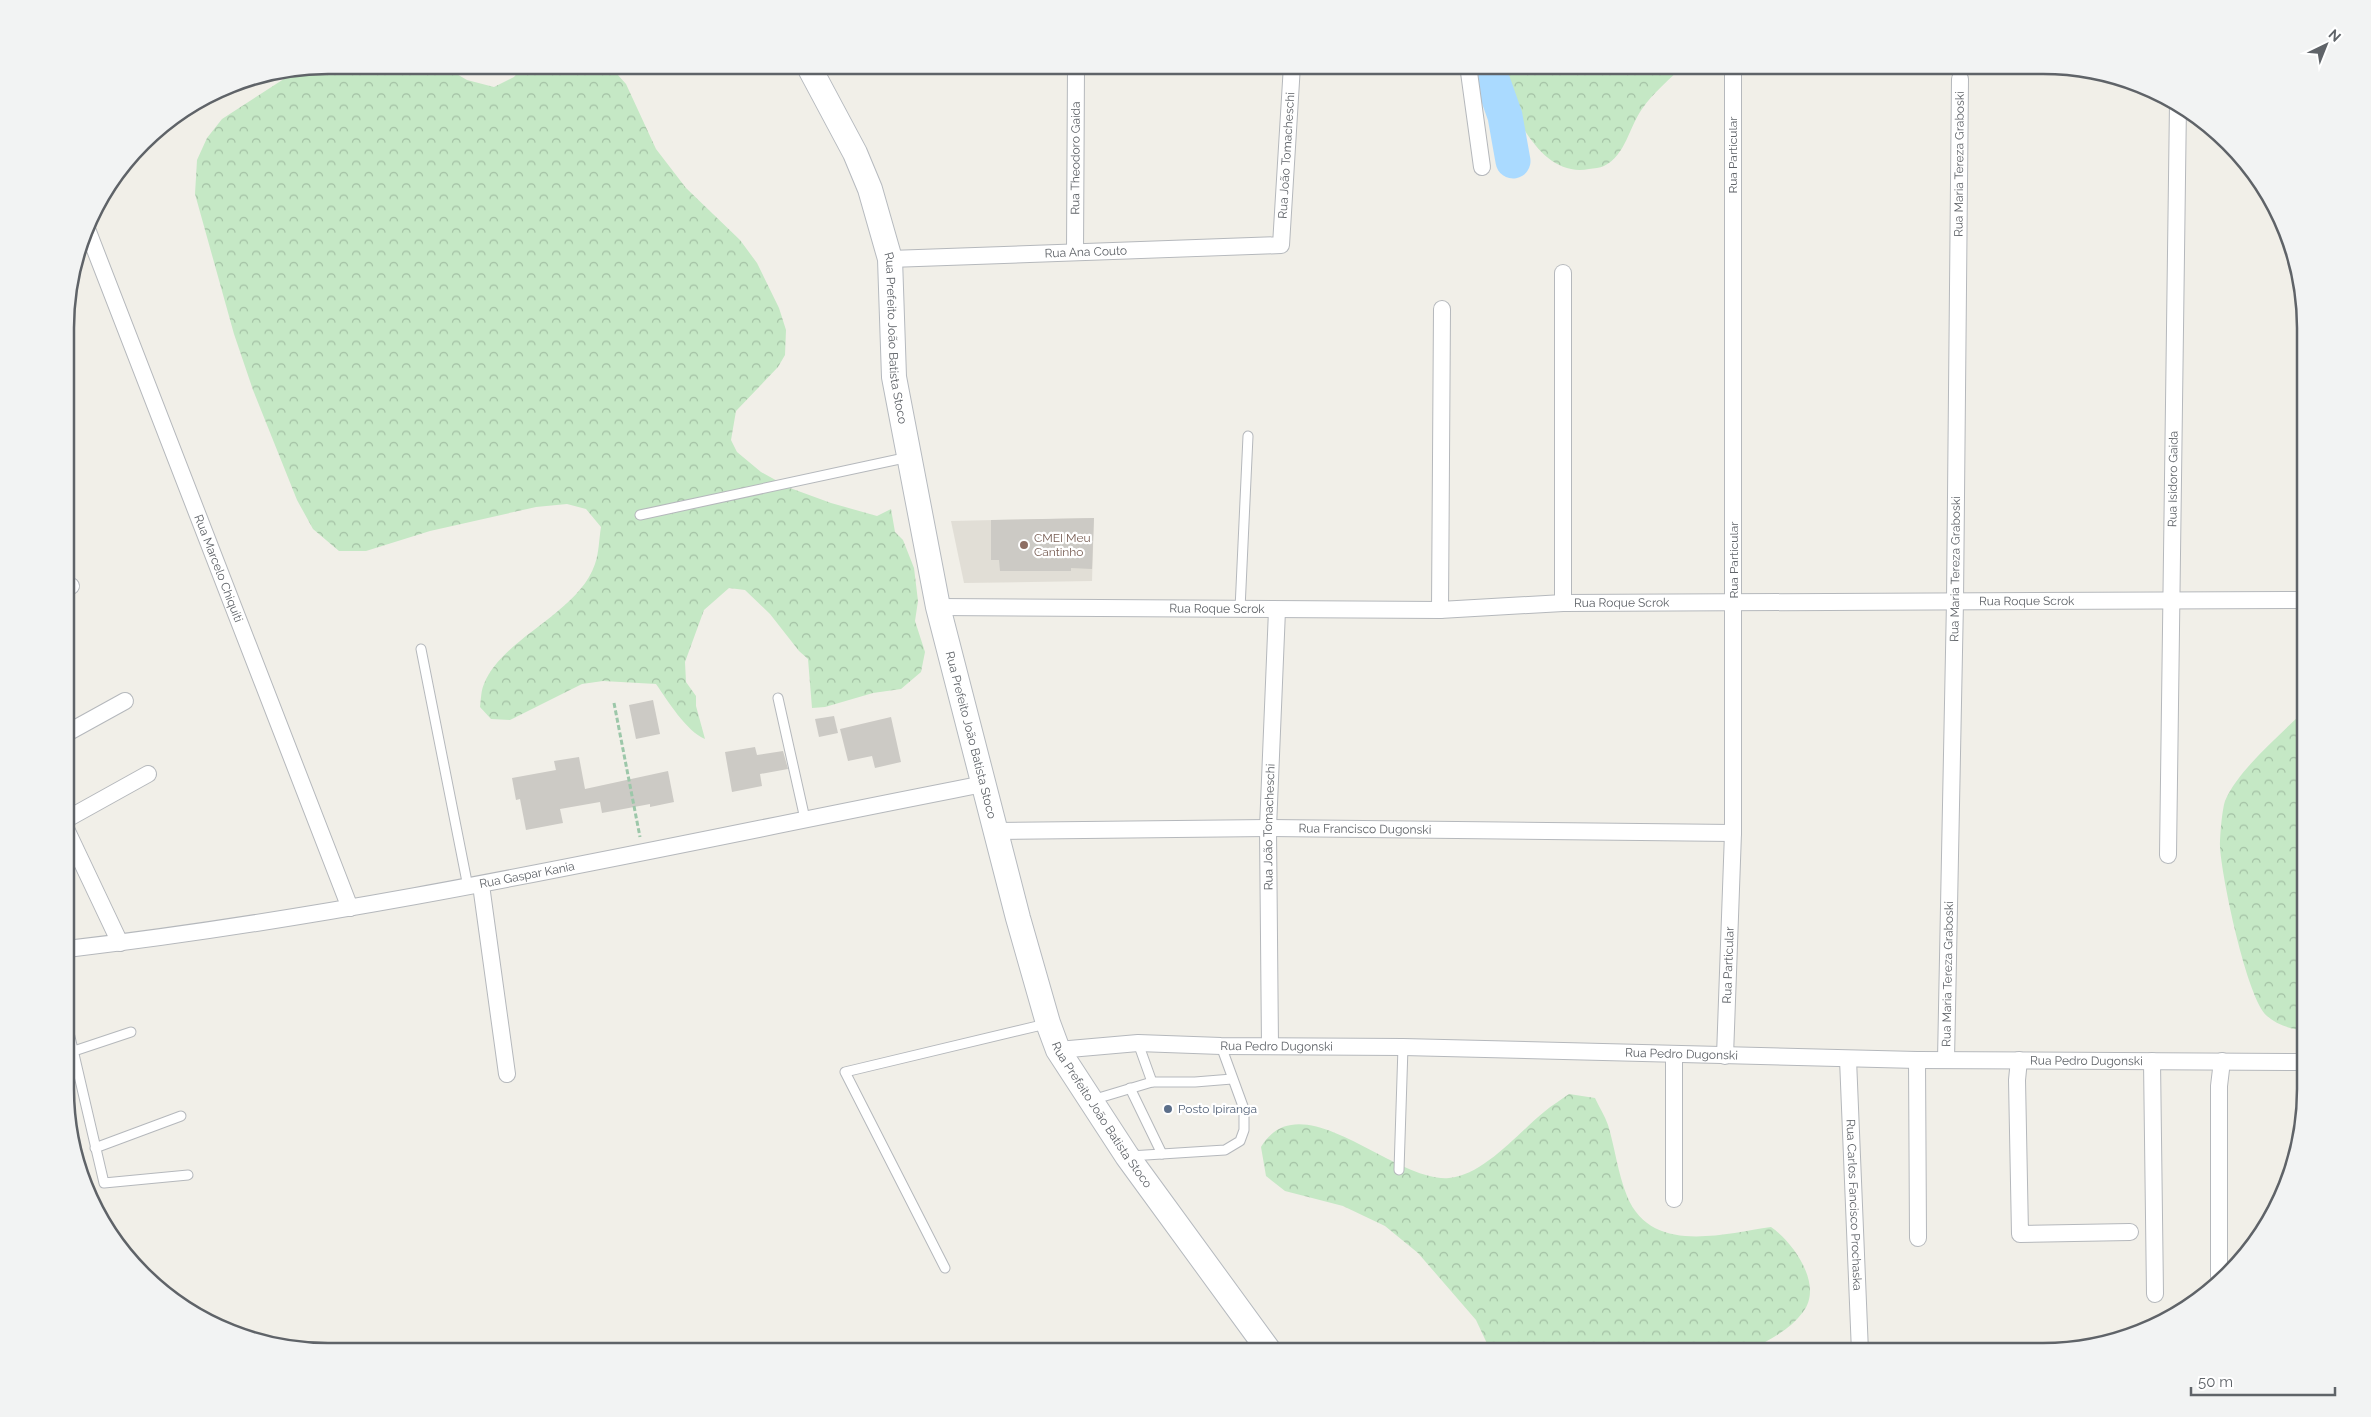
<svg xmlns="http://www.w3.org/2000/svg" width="2371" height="1417" viewBox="0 0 2371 1417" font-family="Raleway,sans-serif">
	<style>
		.education { fill: #e1ded6 }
		.forest { fill: url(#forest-crowns) }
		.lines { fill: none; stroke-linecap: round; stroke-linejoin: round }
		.river { stroke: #aadaff; stroke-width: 35 }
		.building { fill: #cccac5 }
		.service-casing { stroke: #b5b8bc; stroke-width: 11 }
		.minor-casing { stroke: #b5b8bc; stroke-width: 18 }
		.secondary-casing { stroke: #b6babf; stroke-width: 26 }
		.path { stroke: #9cc7a9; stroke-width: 3; stroke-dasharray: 5 2.5; stroke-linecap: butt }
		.service { stroke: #fff; stroke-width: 9 }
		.minor { stroke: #fff; stroke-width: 16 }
		.secondary { stroke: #fff; stroke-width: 24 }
		.education-dot { fill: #8d6e63; stroke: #fff; stroke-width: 2 }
		.service-dot { fill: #5c6f8a; stroke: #fff; stroke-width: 2 }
		.labels { text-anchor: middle; stroke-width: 4.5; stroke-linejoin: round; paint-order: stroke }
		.street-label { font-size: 12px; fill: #5f6368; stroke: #fff }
		.education-label { font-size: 12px; fill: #785e54; stroke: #fff; text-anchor: start }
		.service-label { font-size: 12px; fill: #4e5e75; stroke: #fff; text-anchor: start }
		.rim { fill: none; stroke: #5f6368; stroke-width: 2.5 }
	</style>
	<defs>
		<pattern id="forest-crowns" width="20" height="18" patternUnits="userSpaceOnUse" patternTransform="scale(1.25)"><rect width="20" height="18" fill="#c5e8c5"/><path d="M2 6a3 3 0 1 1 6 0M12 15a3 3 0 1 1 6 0" fill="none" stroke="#a3c0a4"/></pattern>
	</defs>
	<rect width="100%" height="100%" fill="#f1efe8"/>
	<polygon class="education" points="1094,518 1092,581 964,583 951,521"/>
	<g class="forest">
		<path d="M 328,65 L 441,65 L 467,80 L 494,87 L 514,77 L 524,65 L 609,65 L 626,84 L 656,149 L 686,188 L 740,240 L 757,263 L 779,308 L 786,330 L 785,355 L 778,367 L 736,411 L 731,440 L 737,452 L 761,472 L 790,488 L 831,503 L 877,516 L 891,509 L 895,532 L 903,540 L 914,568 L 918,601 L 915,621 L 925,652 L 921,672 L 901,689 L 873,693 L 825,707 L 812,708 L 808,659 L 799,651 L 770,614 L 745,590 L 729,588 L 704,610 L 685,662 L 686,682 L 696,696 L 696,706 L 705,739 C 686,731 668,701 656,684 L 603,681 L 582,684 L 510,720 L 491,719 L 480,707 C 481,700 481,690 484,684 C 503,637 578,614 595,564 C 599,553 599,539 601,527 L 586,509 L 567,504 L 536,507 L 430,531 L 366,551 L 339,551 L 313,529 L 297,500 L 253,390 L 234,334 L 195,194 L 197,160 L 207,138 L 222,119 L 290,75 Z"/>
		<path d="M 1495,65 L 1684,65 C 1670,79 1653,93 1642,109 C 1629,127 1626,155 1604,166 C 1600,168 1594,168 1589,169 C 1537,179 1509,103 1495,65 Z"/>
		<path d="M 2305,710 L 2305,1030 C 2293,1030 2277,1025 2267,1016 C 2247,999 2221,875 2220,846 C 2220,836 2222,810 2225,801 C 2238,770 2281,734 2305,710 Z"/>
		<path d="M 1569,1094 L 1595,1098 C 1599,1107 1605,1116 1608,1125 C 1615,1148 1618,1174 1627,1196 C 1651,1255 1722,1234 1771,1227 C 1793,1242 1824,1285 1803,1312 C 1789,1331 1767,1341 1746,1352 L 1491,1352 L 1476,1320 L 1418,1253 L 1385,1226 L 1343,1206 L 1285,1191 L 1266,1176 L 1261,1147 C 1301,1080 1394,1183 1449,1178 C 1484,1175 1518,1133 1544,1112 C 1552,1105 1561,1100 1569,1094 Z"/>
	</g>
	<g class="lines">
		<polyline class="river" points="1487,65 1505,116 1513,161"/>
	</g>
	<g class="building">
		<polygon points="1094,518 1092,569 1071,568 1071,571 1000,571 999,560 991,560 991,520"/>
		<polygon points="653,700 660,734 636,739 629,705"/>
		<polygon points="834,716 838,733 819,737 815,719"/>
		<polygon points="891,717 901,762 875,768 872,756 848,761 840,729"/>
		<polygon points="755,747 757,755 783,751 788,769 760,774 762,786 732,792 725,752"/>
		<polygon points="579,757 585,789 668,771 674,802 650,807 650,804 602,813 600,802 560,809 563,823 526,830 520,799 516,800 512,778 556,770 554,761"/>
	</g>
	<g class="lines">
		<g class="service-casing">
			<g id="service">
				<polyline points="640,515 909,457"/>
				<polyline points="1240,609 1248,436"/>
				<polyline points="421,649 468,887"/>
				<polyline points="778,698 805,819"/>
				<polyline points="67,1024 104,1183 188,1175"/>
				<polyline points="1138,1043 1152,1082"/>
				<polyline points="74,1051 131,1032"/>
				<polyline points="1130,1088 1162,1154"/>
				<polyline points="1092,1100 1152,1082 1195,1082 1232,1079"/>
				<polyline points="95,1148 181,1116"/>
				<polyline points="1130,1156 1225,1150 1240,1141 1244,1130 1244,1109 1221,1046"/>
				<polyline points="1399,1170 1403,1047"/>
				<polyline points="945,1268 845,1072 1046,1024"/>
			</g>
		</g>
		<g class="minor-casing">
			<g id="minor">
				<polyline points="1468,65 1482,167"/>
				<path id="s1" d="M 87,229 L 350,908"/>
				<path id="s2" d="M 1075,252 L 1076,65"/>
				<path id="s3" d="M 890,259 L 1281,245 L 1292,65"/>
				<polyline points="1563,273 1563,603"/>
				<polyline points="67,588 71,586"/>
				<path id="s4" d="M 938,607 L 1440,610 L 1563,603 L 2305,600"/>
				<polyline points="1440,610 1442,309"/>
				<polyline points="67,733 125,701"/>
				<polyline points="67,819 148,774"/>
				<polyline points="67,831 120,943"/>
				<path id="s5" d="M 996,831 L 1268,828 L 1733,833"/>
				<path id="s6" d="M 2168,855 L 2178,103"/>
				<polyline points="481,885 507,1074"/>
				<path id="s7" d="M 67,949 C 376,913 679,843 984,784"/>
				<path id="s8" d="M 1270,1046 L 1268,828 L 1277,610"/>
				<path id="s9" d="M 1058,1050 L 1138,1043 L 1221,1046 L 1403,1047 L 1917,1060 L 2305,1062"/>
				<path id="s10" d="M 1725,1056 L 1733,833 L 1733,65"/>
				<path id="s11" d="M 1848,1059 L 1860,1352"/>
				<polyline points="1917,1060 1918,1238"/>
				<path id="s12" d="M 1946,1060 L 1955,601 L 1960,79"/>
				<polyline points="2019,1060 2017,1080 2020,1234 2130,1232"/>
				<polyline points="2152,1061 2155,1294"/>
				<polyline points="2222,1061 2219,1086 2219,1276 2226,1278"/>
				<polyline points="1674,1199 1674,1055"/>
			</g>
		</g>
		<g class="secondary-casing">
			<g id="secondary">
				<path id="s13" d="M 808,65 L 855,153 L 870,189 L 890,259 L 894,377 L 938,607 L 1018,918 L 1048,1023 L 1058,1050 L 1127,1156 L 1270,1352"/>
			</g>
		</g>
		<polyline class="path" points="614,703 640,837"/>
		<use href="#service" class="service"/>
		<use href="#minor" class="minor"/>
		<use href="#secondary" class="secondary"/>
	</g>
	<circle class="education-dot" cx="1024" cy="545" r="5"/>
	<circle class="service-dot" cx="1168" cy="1109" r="5"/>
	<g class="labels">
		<g class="street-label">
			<text dy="4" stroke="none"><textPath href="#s3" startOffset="481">Rua João Tomacheschi</textPath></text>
			<text transform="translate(1733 155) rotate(-90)" y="4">Rua Particular</text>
			<text dy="4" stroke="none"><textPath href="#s2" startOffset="94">Rua Theodoro Gaida</textPath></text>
			<text dy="4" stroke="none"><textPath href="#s12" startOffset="896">Rua Maria Tereza Graboski</textPath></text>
			<text dy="4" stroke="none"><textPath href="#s3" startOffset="196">Rua Ana Couto</textPath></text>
			<text dy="4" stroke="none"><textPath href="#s13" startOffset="291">Rua Prefeito João Batista Stoco</textPath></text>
			<text dy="4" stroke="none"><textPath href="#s6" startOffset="376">Rua Isidoro Gaida</textPath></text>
			<text transform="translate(1734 560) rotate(-90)" y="4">Rua Particular</text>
			<text dy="4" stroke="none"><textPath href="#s1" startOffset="364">Rua Marcelo Chiquiti</textPath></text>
			<text dy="4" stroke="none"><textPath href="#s12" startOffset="491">Rua Maria Tereza Graboski</textPath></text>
			<text dy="4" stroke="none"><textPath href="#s4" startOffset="1089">Rua Roque Scrok</textPath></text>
			<text dy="4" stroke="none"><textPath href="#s4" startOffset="684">Rua Roque Scrok</textPath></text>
			<text dy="4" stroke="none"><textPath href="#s4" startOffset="279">Rua Roque Scrok</textPath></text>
			<text dy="4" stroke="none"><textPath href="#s13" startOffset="696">Rua Prefeito João Batista Stoco</textPath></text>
			<text dy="4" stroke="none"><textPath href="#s8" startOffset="219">Rua João Tomacheschi</textPath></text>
			<text dy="4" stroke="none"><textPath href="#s5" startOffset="369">Rua Francisco Dugonski</textPath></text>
			<text dy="4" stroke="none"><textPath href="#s7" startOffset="466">Rua Gaspar Kania</textPath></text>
			<text dy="4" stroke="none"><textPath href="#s10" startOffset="91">Rua Particular</textPath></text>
			<text dy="4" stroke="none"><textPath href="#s12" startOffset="86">Rua Maria Tereza Graboski</textPath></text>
			<text dy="4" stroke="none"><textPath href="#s9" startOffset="219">Rua Pedro Dugonski</textPath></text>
			<text dy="4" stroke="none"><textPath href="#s9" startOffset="624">Rua Pedro Dugonski</textPath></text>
			<text dy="4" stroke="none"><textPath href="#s9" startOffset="1029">Rua Pedro Dugonski</textPath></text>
			<text dy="4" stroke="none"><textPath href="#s13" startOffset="1101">Rua Prefeito João Batista Stoco</textPath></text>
			<text dy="4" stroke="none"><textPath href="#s11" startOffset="146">Rua Carlos Fancisco Prochaska</textPath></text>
		</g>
		<g class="education-label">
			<text x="1034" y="542">CMEI Meu<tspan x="1034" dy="14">Cantinho</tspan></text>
		</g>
		<g class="service-label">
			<text x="1178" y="1113">Posto Ipiranga</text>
		</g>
	</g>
	<path d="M0 0H2371V1417H0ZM328 74H2043A254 254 0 0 1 2297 328V1089A254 254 0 0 1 2043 1343H328A254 254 0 0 1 74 1089V328A254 254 0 0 1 328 74Z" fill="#f2f3f3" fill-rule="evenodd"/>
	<path class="rim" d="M328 74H2043A254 254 0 0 1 2297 328V1089A254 254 0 0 1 2043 1343H328A254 254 0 0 1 74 1089V328A254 254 0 0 1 328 74Z"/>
	<g transform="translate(2326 45) rotate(43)" stroke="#ffffff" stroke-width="4" paint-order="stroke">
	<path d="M0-4L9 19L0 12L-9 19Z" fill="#5f6368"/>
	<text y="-8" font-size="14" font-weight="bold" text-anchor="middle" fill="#5f6368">N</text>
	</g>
	<path d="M2191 1387v8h144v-8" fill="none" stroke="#5f6368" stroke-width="2.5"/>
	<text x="2198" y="1387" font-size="15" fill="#5f6368" stroke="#ffffff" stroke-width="4" paint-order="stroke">50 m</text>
</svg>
